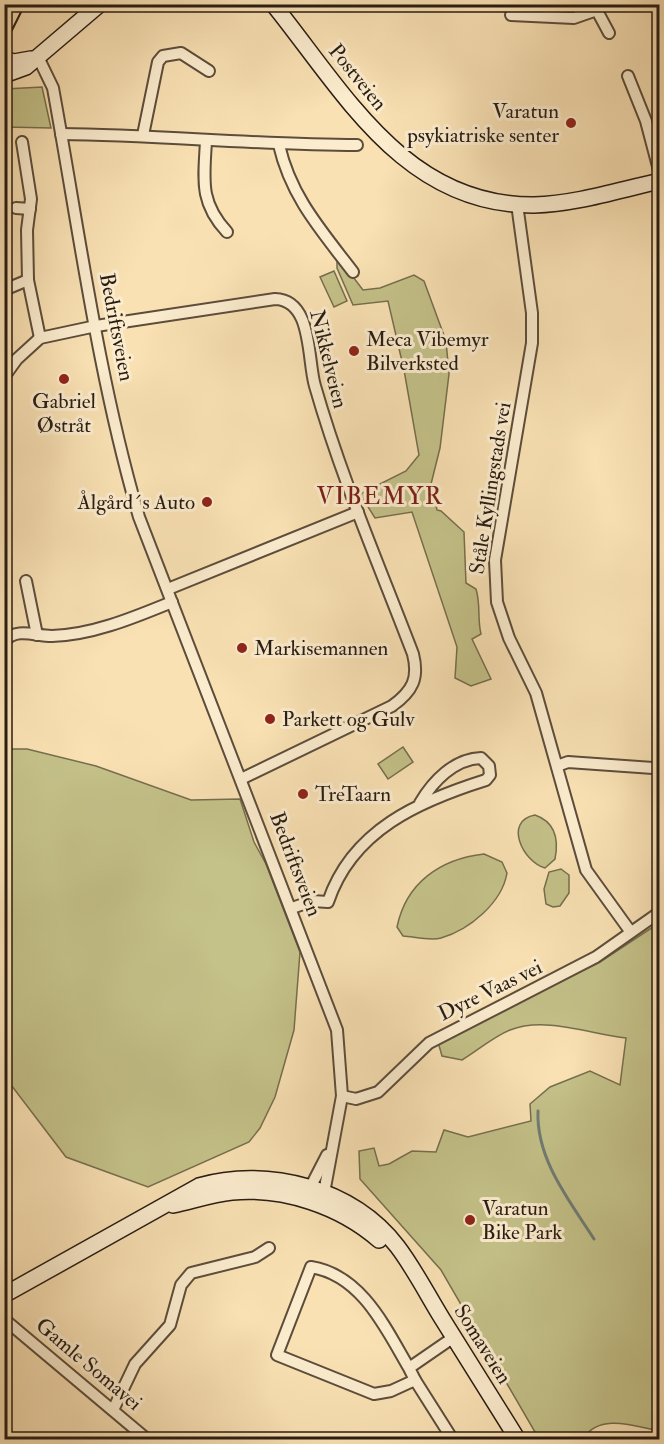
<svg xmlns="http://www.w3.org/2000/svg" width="664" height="1444" viewBox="0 0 664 1444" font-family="'IM FELL Double Pica',serif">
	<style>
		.green { fill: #c4c189; stroke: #766e4e; stroke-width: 1.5 }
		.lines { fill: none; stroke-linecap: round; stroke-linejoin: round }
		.stream { stroke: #707c75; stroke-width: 3 }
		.street-casing { stroke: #5c4d3b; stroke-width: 14 }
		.secondary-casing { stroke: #281c13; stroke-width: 18 }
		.primary-casing { stroke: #281c13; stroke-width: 20 }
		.street { stroke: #fbecce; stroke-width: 10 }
		.secondary { stroke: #fbecce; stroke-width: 15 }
		.primary { stroke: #f9e1b4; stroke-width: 16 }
		.poi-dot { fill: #8f2418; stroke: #fbecce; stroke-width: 2 }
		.labels { text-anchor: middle; stroke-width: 6; stroke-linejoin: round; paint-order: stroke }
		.street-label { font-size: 21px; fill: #281c13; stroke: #fbecce }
		.poi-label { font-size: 21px; fill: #281c13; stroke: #fbecce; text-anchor: start }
		.quarter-label { font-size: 24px; letter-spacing: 1.5px; fill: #7a1f14; stroke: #fbecce }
	</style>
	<rect width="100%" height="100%" fill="#f9e1b4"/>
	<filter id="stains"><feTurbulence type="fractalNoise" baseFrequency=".00333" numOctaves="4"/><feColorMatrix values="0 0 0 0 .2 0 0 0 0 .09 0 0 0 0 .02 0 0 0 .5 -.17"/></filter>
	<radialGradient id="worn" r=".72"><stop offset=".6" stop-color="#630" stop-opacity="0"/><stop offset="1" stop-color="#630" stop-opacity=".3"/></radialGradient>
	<g class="green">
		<polygon points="42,87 51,128 5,127 5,89"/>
		<path d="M 337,256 L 363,290 L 380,288 L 414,275 L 424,281 L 446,341 L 449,374 L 440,448 L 431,484 L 437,510 L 441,511 L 464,532 L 466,583 L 476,589 C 481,606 477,617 481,634 L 472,639 L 491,679 L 471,686 L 455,678 L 457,647 L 412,512 L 375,518 L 360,494 L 406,471 L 419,455 L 404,370 L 388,301 L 353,305 L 337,268 Z"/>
		<polygon points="334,271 347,301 334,307 320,277"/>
		<polygon points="403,747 413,762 388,779 378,764"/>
		<polygon points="5,749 27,749 96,766 191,800 240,799 254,842 266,864 300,952 294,1030 275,1097 260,1128 249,1142 148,1187 66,1157 5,1077"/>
		<path d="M 535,815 C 555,822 559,839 555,859 L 545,868 C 523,862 503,821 535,815 Z"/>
		<path d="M 484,854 L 502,862 L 507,873 C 502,903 469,930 441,938 C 431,941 415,937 403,936 L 397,927 C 406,883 440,859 484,854 Z"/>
		<polygon points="561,869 569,875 569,893 560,906 553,907 546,904 544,889 549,872"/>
		<path d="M 659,923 L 659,1431 C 634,1426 599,1413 583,1439 L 539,1439 L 441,1270 L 360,1179 L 359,1151 L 374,1148 L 379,1166 L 389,1164 L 412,1151 L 436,1152 L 444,1130 L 468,1137 L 531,1121 L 530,1104 L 550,1087 L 590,1071 L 620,1085 L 626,1038 C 590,1034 545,1016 510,1030 C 493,1037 477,1051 462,1060 L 442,1056 L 438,1042 L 600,962 Z"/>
	</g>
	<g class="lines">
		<path class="stream" d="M 538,1111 C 536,1159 569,1200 594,1239"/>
		<g class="street-casing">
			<g id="street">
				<polyline points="594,5 609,33"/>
				<polyline points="511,15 574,18 597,10"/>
				<path d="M 38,57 L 53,88 C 79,230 98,377 139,517 L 337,1030 L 342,1096 L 324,1193 L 319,1197"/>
				<polyline points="628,76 646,121 660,174"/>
				<path d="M 61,134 C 160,135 258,145 357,145"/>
				<polyline points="143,135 158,62 163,56 181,53 209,71"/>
				<path d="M 206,141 C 204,179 199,202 227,232"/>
				<polyline points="22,142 31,199 27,230 28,280 40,338"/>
				<path d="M 279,145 C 291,197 321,230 353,272"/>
				<polyline points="517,204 532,313 532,343 495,560 497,602 509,638 536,693 586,870 630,931"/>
				<polyline points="16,208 30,209"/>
				<polyline points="4,290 28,280"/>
				<path d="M 4,377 L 17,359 L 40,338 L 96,326 L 275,299 C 313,300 307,359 315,386 C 341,477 379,565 413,654 C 419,678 413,691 392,706 L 241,779"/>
				<polyline points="26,581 37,635"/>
				<polyline points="168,589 358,512"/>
				<path d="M 4,641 C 18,627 34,636 52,636 C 93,635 135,617 172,602"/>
				<polyline points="557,766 568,762 653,768"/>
				<path d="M 292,908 L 312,901 L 328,902 C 352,830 419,801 486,780 L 490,775 L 489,766 L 481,758 C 454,759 433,781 420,803"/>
				<polyline points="342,1096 356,1099 378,1092 429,1043 596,957 660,912"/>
				<polyline points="311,1192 310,1188 327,1155"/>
				<polyline points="4,1319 148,1440"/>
				<path d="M 409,1368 L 415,1380 L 391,1391 L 374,1394 L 277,1355 L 311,1267 C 362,1275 386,1329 409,1368 L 454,1337"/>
				<polyline points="415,1380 453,1440"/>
				<polyline points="113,1410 135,1364 170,1325 181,1285 191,1273 255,1257 269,1248"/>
			</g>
		</g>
		<g class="secondary-casing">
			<g id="secondary">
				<path d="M 273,4 C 344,92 405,206 534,205 C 576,204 619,190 660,181"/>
				<polyline points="4,59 14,62 31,59"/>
				<polyline points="4,75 26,67 100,4"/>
				<path d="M 173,1205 C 192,1201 212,1194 232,1192 C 283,1187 340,1206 379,1240"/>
				<path d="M 4,1295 L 199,1186 C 267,1166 352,1188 397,1246 C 414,1268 428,1296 443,1320 C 468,1360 493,1400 518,1440"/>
			</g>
		</g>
		<g class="primary-casing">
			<polyline id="primary" points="4,26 15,4"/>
		</g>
		<use href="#street" class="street"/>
		<use href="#secondary" class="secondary"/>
		<use href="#primary" class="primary"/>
	</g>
	<g class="poi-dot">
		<circle cx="571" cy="123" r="6"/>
		<circle cx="354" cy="351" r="6"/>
		<circle cx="64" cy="379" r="6"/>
		<circle cx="207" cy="502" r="6"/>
		<circle cx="242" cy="648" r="6"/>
		<circle cx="270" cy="719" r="6"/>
		<circle cx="303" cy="794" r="6"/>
		<circle cx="470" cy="1220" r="6"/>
	</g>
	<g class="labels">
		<g class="street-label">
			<text transform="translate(358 77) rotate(51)" y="7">Postveien</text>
			<text transform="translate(117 327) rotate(79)" y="7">Bedriftsveien</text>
			<text transform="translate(329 359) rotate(76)" y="7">Nikkelveien</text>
			<text transform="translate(490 488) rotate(-81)" y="7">Ståle Kyllingstads vei</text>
			<text transform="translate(296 864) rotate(69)" y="7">Bedriftsveien</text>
			<text transform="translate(490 990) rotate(-26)" y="7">Dyre Vaas vei</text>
			<text transform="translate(483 1344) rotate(58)" y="7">Somaveien</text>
			<text transform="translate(89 1364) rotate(40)" y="7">Gamle Somavei</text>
		</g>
		<g class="poi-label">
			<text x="559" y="118" text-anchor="end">Varatun<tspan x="559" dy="24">psykiatriske senter</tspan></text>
			<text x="366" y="346">Meca Vibemyr<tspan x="366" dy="24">Bilverksted</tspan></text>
			<text x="64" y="408" text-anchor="middle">Gabriel<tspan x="64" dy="24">Østråt</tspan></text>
			<text x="195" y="509" text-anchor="end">Ålgård´s Auto</text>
			<text x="254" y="655">Markisemannen</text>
			<text x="282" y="726">Parkett og Gulv</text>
			<text x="315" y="801">TreTaarn</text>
			<text x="482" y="1215">Varatun<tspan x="482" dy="24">Bike Park</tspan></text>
		</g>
		<g class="quarter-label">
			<text x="380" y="504">VIBEMYR</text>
		</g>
	</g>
	<rect width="664" height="1444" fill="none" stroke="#f9e1b4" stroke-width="24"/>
	<rect x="6" y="6" width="652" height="1432" fill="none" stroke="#281c13" stroke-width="3"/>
	<rect x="12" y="12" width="640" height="1420" fill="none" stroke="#281c13" stroke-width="1.5"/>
	<rect width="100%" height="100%" filter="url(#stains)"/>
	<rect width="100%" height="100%" fill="url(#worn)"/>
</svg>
